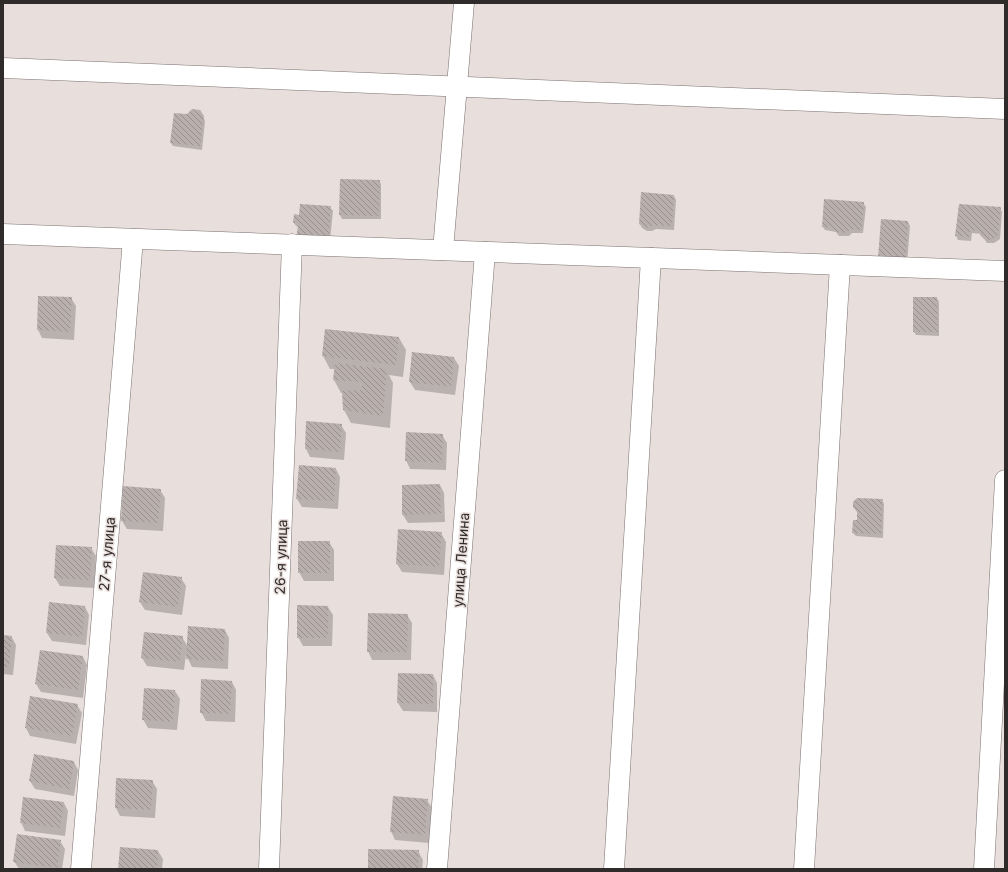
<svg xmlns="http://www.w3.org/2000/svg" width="1008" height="872" viewBox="0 0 1008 872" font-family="Inter,sans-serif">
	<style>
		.shadow { fill: #0003 }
		.building { fill: url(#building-back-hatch) }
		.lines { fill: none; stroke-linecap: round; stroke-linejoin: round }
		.minor-casing { stroke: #7a7270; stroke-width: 21 }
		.minor { stroke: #fff; stroke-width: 20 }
		.labels { text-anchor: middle; stroke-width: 3; stroke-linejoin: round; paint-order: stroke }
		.street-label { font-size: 14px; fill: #2f2b2a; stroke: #e8dedc }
	</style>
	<defs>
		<pattern id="building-back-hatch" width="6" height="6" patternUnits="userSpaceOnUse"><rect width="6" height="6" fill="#b9afad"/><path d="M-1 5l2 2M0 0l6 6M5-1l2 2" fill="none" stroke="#978f8d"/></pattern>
	</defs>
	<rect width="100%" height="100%" fill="#e8dedc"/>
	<g class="shadow">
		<polygon points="203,116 205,121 202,150 173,146 171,143"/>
		<polygon points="379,181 381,184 381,219 342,219 340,215"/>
		<polygon points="674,196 676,200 674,230 656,229 652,231 647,231 642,228 640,224"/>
		<polygon points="863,203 866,207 863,233 852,233 849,236 839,236 836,232 825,230 823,227"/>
		<polygon points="330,207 333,211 330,240 301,237 298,234 299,227 296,226 294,223 300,216"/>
		<polygon points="1000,208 1002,212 1000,239 994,243 987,243 981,234 972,233 971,241 958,240 956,236"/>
		<polygon points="908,222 910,226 907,264 879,258"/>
		<polygon points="71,298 76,306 74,340 42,338 38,330"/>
		<polygon points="937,298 939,302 939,336 916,335 914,332"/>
		<polygon points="399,338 406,350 403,377 389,375 393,383 390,428 351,423 344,410 343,393 341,393 334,380 335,369 330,369 323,356"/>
		<polygon points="454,358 459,366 455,395 415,390 410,382"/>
		<polygon points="341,425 346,433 344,460 310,457 306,449"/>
		<polygon points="442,435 447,443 446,470 410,469 406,460"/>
		<polygon points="336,469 340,477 338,509 302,507 297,499"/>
		<polygon points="440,485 444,493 445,522 408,523 403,515"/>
		<polygon points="160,490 165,498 163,531 127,529 122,521"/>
		<polygon points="882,500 884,504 883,538 856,536 853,533 858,521 858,513"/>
		<polygon points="441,533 446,542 444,575 402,572 397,564"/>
		<polygon points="329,542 334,550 334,581 304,581 299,572"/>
		<polygon points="91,548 96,556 94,588 60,586 55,578"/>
		<polygon points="181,578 186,586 182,615 145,610 140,602"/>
		<polygon points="85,607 89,615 86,645 52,641 47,633"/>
		<polygon points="328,607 333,615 332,646 303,646 298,637"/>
		<polygon points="407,615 412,623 411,660 372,660 368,651"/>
		<polygon points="225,630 229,638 228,669 192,667 186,655 184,670 147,666 142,658 145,633 182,637 188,647"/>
		<polygon points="3,636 11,636 16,645 13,675 3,674"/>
		<polygon points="83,657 87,665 83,698 41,692 36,684"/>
		<polygon points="433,675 437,683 437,712 403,711 398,703"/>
		<polygon points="232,682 236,690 235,722 206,721 201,712"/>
		<polygon points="175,691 180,699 177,730 148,728 143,719"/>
		<polygon points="77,705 82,713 76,744 30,736 26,728"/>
		<polygon points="74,762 78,770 74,796 35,789 30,781"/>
		<polygon points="152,781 157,789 155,818 120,816 116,808"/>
		<polygon points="427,800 432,808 429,843 395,840 391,831"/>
		<polygon points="64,803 68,811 65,836 25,831 21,822"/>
		<polygon points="60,841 65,849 62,869 19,869 14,861"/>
		<polygon points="158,851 163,859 162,869 119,869"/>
		<polygon points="418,851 423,860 422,869 369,869"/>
	</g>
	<g class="building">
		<polygon points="192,109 200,110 204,116 200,146 170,143 174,113 187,114"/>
		<polygon points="340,179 380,180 379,216 339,215"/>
		<polygon points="641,192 674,195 672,226 653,225 650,228 644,227 639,224"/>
		<polygon points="824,199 864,202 862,230 850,229 847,233 836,232 833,228 822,227"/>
		<polygon points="300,204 331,206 329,236 297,234 298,223 293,223 294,214 299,215"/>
		<polygon points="959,204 1001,207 998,235 991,240 984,239 980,235 980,231 970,230 970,237 955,236"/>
		<polygon points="881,219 908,221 906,260 878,258"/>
		<polygon points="38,296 72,297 70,332 37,330"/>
		<polygon points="913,297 937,297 938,332 913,332"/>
		<polygon points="325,329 399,337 396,365 322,356"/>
		<polygon points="412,352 454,357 451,387 409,382"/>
		<polygon points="335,363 387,369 383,416 343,410 342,391 362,390 362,382 333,380"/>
		<polygon points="306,421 342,424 340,452 305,449"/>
		<polygon points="406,432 443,434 442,463 405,461"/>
		<polygon points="299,465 336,468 334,501 296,499"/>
		<polygon points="440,484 441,514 402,515 402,485"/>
		<polygon points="123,486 161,489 158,523 121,521"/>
		<polygon points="857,498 883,499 881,534 852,533 853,520 857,520 857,512 853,507 853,502"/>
		<polygon points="398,529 442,532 439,567 396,564"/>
		<rect x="298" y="541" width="32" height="32"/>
		<polygon points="56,545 92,547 90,580 54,578"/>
		<polygon points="143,572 182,577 178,607 139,602"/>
		<polygon points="49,602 85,606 82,637 46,633"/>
		<polygon points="297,605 328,606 328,638 297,638"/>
		<polygon points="368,613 408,614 407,652 367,652"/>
		<polygon points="188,626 225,629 223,661 186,659"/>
		<polygon points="144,632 183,636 180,662 141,658"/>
		<polygon points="3,635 12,636 9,667 3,667"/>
		<polygon points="40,650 83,656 78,690 35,684"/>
		<polygon points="398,673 433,674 433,704 397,703"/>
		<polygon points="201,679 232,681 230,714 200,713"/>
		<polygon points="144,688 175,690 173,722 142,720"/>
		<polygon points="30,696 78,704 72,736 25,728"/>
		<polygon points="34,754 74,761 69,789 29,781"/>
		<polygon points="116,778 153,780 151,810 115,808"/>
		<polygon points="393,796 428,799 425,835 390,832"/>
		<polygon points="23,797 64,802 60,828 20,823"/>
		<polygon points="17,834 61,840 57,868 13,862"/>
		<polygon points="120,847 158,850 157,869 118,869"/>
		<polygon points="368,849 419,850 418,869 368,869"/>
	</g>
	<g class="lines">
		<g class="minor-casing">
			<g id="minor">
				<polyline points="3,68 1005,109"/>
				<polyline points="3,234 1005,271"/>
				<polyline points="443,250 464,3"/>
				<polyline points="81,869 133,239"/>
				<polyline points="269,869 292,244"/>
				<polyline points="437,869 485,252"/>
				<polyline points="614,869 651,258"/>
				<polyline points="804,869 840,265"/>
				<polyline points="984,869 1005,480"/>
			</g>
		</g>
		<use href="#minor" class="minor"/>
	</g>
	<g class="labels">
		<g class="street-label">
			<text transform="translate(107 554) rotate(-85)" y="5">27-я улица</text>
			<text transform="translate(281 557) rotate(-88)" y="5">26-я улица</text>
			<text transform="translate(461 560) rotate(-86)" y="5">улица Ленина</text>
		</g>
	</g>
	<rect width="1008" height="872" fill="none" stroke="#2f2b2a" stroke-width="8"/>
</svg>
